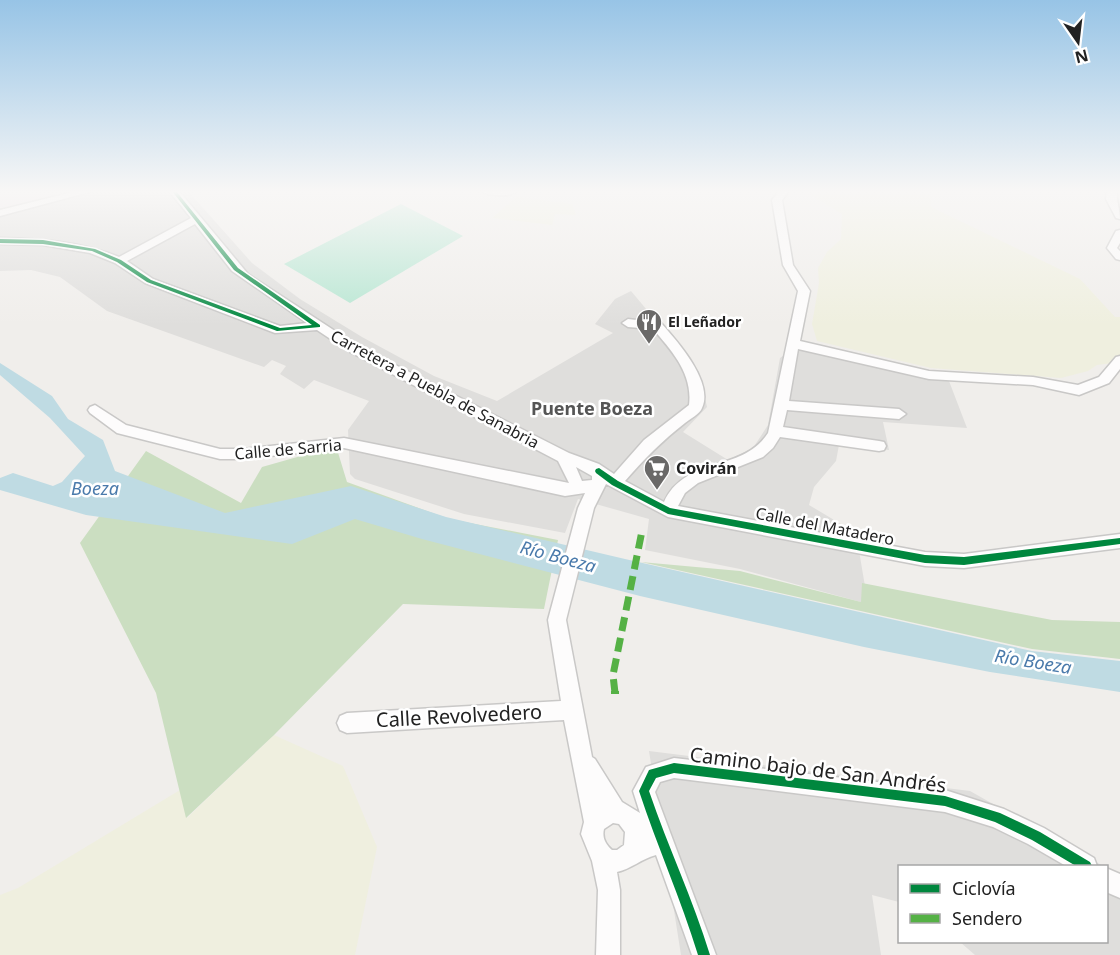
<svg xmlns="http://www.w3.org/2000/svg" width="1120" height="955" viewBox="0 0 1120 955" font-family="'Noto Sans',sans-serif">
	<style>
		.residential { fill: #dfdedc }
		.industrial { fill: #ede4e9 }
		.farmland { fill: #efefdf }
		.forest { fill: #cbdec1 }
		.pitch { fill: #b7e6d2 }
		.water { fill: #bfdbe3 }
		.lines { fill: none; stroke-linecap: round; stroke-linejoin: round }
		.minor-casing { stroke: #c9c8c7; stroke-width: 3 }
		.minor { fill: #fdfcfc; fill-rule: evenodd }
		.quiet-far1 { stroke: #55b145; stroke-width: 7; stroke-dasharray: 14 7; stroke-linecap: butt }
		.quiet { stroke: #55b145; stroke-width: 8; stroke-dasharray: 17 8; stroke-linecap: butt }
		.cycleway-casing { stroke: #fff; stroke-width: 3 }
		.cycleway { fill: #00873e; fill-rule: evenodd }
		.labels { text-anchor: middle; stroke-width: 5; stroke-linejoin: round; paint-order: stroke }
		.far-poi-label { font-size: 14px; font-weight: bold; fill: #222; stroke: #fff; text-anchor: start }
		.street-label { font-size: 16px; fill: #222; stroke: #fff }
		.poi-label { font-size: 16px; font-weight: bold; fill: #222; stroke: #fff; text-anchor: start }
		.neighbourhood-label { font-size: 18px; font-weight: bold; fill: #555; stroke: #fff }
		.water-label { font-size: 18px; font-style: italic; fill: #4a7aab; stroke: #fff }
		.near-street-label { font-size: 20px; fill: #222; stroke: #fff }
	</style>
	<rect width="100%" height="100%" fill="#f0eeeb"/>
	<g class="residential">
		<polygon points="95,191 188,191 252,263 300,299 362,337 434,376 497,401 613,333 595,324 615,299 631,291 699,372 707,407 683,432 728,460 753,448 768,425 780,358 797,346 912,375 949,381 967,428 883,422 889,450 839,445 836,461 814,487 809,505 856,533 868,604 740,569 645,550 649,519 578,499 565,533 464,514 355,479 350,474 348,430 369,401 314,380 304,389 280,374 286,366 272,360 264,367 107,311 60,277 31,270 0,271 0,214"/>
		<polygon points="649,751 970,791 1103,866 900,866 899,902 872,895 881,955 681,955"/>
		<polygon points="1107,868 1120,876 1120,955 975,955 960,942 1106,942"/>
	</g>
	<polygon class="industrial" points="0,191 77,191 0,210"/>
	<g class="farmland">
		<polygon points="804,191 930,191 931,207 1080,279 1115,317 1120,317 1120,362 1097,365 1088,371 1061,378 931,368 817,341 812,324 819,283 818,268 827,252 841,239 842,214"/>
		<polygon points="516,197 572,204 576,215 555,214 552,225 492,218"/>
		<polygon points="274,735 343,766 377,847 355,955 0,955 0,895 18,888 180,790 187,818"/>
	</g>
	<g class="forest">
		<polygon points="336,446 347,482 449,519 558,540 544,609 403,604 274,735 186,818 156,693 80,543 146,451 241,503 262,467"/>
		<polygon points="641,562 740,571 861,602 862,583 1052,620 1120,622 1120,659 1032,649"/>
	</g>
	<polygon class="pitch" points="401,204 463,236 350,303 284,264"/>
	<polygon class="water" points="0,363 52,396 68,419 103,440 115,471 225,513 351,486 446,517 625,559 1032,651 1120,661 1120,692 990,672 864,647 640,596 422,539 355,519 292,544 86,515 0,490 0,478 13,473 53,486 62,482 85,456 50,418 0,375"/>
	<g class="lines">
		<g class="minor-casing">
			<g id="minor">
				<polygon points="77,191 93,191 0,216 0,210"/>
				<path d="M 169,191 L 179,191 L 248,274 L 358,346 L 569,453 L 599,464 L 614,474 L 644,440 L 689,405 C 693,374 672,351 653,329 L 628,327 L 622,323 L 628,319 L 661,323 C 677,341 714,382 702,408 C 700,414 690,419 685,423 C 662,441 644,459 625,481 L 664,502 C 685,456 742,473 768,433 L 798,291 L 783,265 L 772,200 L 779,191 L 789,191 L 782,200 L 793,265 L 810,291 L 800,341 L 929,371 L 1033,377 L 1078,385 L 1099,377 L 1116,357 L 1120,356 L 1120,369 L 1109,383 L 1079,395 L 1033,385 L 929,379 L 798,349 L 789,401 L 899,409 L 906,414 L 899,419 L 787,410 L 783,427 L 879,441 L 884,442 L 886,446 L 884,450 L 879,451 L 780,437 L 773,448 L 763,457 L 698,483 L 685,493 L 678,506 L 925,552 L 964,554 L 1120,534 L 1120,548 L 964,568 L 925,566 L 668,517 L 606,484 L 594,508 L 566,620 L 592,757 L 595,759 L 622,802 L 640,813 L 647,835 L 633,791 L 646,767 L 674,758 L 945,790 L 1004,809 L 1044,828 L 1094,858 L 1097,866 L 1066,866 L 1028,844 L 993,827 L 945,812 L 674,778 L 660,782 L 655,792 L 716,955 L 692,955 L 656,855 C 641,859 631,869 617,872 L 620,890 L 620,955 L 596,955 L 598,890 L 592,861 L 581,834 L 584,822 L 564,720 L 347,733 L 340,730 L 337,723 L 340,716 L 347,713 L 561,701 L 548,620 L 578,508 L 585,493 L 565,496 L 344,448 L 243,459 L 220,459 L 117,433 L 90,413 L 88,410 L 90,407 L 95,405 L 126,425 L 220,449 L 243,449 L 344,438 L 569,483 L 558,461 L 350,352 L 317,330 L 275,333 L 145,283 L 115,263 L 90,253 L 43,245 L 0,244 L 0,238 C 41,239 80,241 119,257 L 191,218 ZM 195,224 L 232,271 L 307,323 L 280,326 L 153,279 L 127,261 ZM 576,467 L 592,476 L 592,480 L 582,481 ZM 613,823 L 619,824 L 625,832 L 624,845 L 617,850 L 612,850 C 605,844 602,837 604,829 Z"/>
				<path d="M 481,191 L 515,191 L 516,192 C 508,197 489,196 481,191 Z"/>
				<path d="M 1107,191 L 1117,191 C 1116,201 1120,209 1120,219 L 1116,218 L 1106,199 Z"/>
				<polygon points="1120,230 1120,243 1117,248 1120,251 1120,260 1116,259 1107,248 1116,231"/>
				<polygon points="1106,868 1120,874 1120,898 1106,892"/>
			</g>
		</g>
		<use href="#minor" class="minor"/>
		<polyline class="quiet-far1" points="615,693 613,675 642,531"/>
		<polyline class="quiet" points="615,691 615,694"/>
		<g class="cycleway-casing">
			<g id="cycleway">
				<polygon points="172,191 176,191 238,268 320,325 320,327 277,331 147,282 117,262 92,251 43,244 0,243 0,239 43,240 95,249 121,260 151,280 280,328 312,325 234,270"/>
				<polygon points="599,468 618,481 670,508 925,555 964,557 1120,538 1120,544 964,565 925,563 668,514 612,485 596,473 595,471 596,469"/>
				<path d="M 674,763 L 945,796 L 1000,813 L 1040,832 L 1090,862 L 1092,866 L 1076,866 L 1032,840 L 995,822 L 945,806 L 674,773 L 656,778 L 649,791 C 668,847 693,899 710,955 L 698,955 C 681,899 657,846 639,791 L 649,770 Z"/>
			</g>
		</g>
		<use href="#cycleway" class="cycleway"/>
	</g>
	<linearGradient id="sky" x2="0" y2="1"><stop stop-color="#97c4e6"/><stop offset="0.59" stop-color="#f8f7f6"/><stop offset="1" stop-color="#f8f7f6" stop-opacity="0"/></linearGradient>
	<rect width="1120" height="325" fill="url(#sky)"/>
	<defs>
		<g id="restaurant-pin" transform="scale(1.35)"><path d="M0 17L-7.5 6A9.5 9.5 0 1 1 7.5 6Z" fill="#6a6968" stroke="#fff"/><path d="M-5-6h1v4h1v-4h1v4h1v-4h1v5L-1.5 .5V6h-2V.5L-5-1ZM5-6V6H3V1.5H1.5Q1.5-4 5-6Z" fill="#fff"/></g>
		<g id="supermarket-pin" transform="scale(1.35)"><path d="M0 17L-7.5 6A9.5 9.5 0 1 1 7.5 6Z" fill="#6a6968" stroke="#fff"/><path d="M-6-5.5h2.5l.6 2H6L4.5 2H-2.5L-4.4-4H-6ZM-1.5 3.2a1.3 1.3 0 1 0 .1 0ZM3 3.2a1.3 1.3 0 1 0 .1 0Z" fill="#fff"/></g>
	</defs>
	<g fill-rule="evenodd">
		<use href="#restaurant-pin" x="649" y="322"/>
		<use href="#supermarket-pin" x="657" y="468"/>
	</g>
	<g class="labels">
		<g class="far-poi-label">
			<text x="668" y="327">El Leñador</text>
		</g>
		<g class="street-label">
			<text transform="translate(435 389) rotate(28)" y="6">Carretera a Puebla de Sanabria</text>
			<text transform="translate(288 449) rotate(-5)" y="6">Calle de Sarria</text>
			<text transform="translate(825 526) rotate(11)" y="6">Calle del Matadero</text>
		</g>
		<g class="poi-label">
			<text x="676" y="474">Covirán</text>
		</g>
		<g class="neighbourhood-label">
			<text x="592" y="415">Puente Boeza</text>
		</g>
		<g class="water-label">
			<text x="95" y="495">Boeza</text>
			<text transform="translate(558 557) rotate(15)" y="6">Río Boeza</text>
			<text transform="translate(1033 662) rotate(9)" y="6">Río Boeza</text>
		</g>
		<g class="near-street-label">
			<text transform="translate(459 716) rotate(-3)" y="7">Calle Revolvedero</text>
			<text transform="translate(818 770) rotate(7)" y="7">Camino bajo de San Andrés</text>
		</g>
	</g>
	<rect x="898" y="865" width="210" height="78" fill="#ffffff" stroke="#a7a7a7" stroke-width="1.5"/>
	<rect x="910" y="884" width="30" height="9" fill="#00873e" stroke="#a7a7a7" stroke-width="1.5"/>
	<text x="952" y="895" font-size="18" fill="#222222">Ciclovía</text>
	<rect x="910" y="914" width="30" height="9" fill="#55b145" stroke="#a7a7a7" stroke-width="1.5"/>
	<text x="952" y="925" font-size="18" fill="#222222">Sendero</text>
	<g transform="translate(1078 42) rotate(166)" stroke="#ffffff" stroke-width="4.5" paint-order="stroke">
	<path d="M0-4.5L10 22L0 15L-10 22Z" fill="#222222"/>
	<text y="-9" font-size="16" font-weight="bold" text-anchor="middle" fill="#222222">N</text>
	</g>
</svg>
